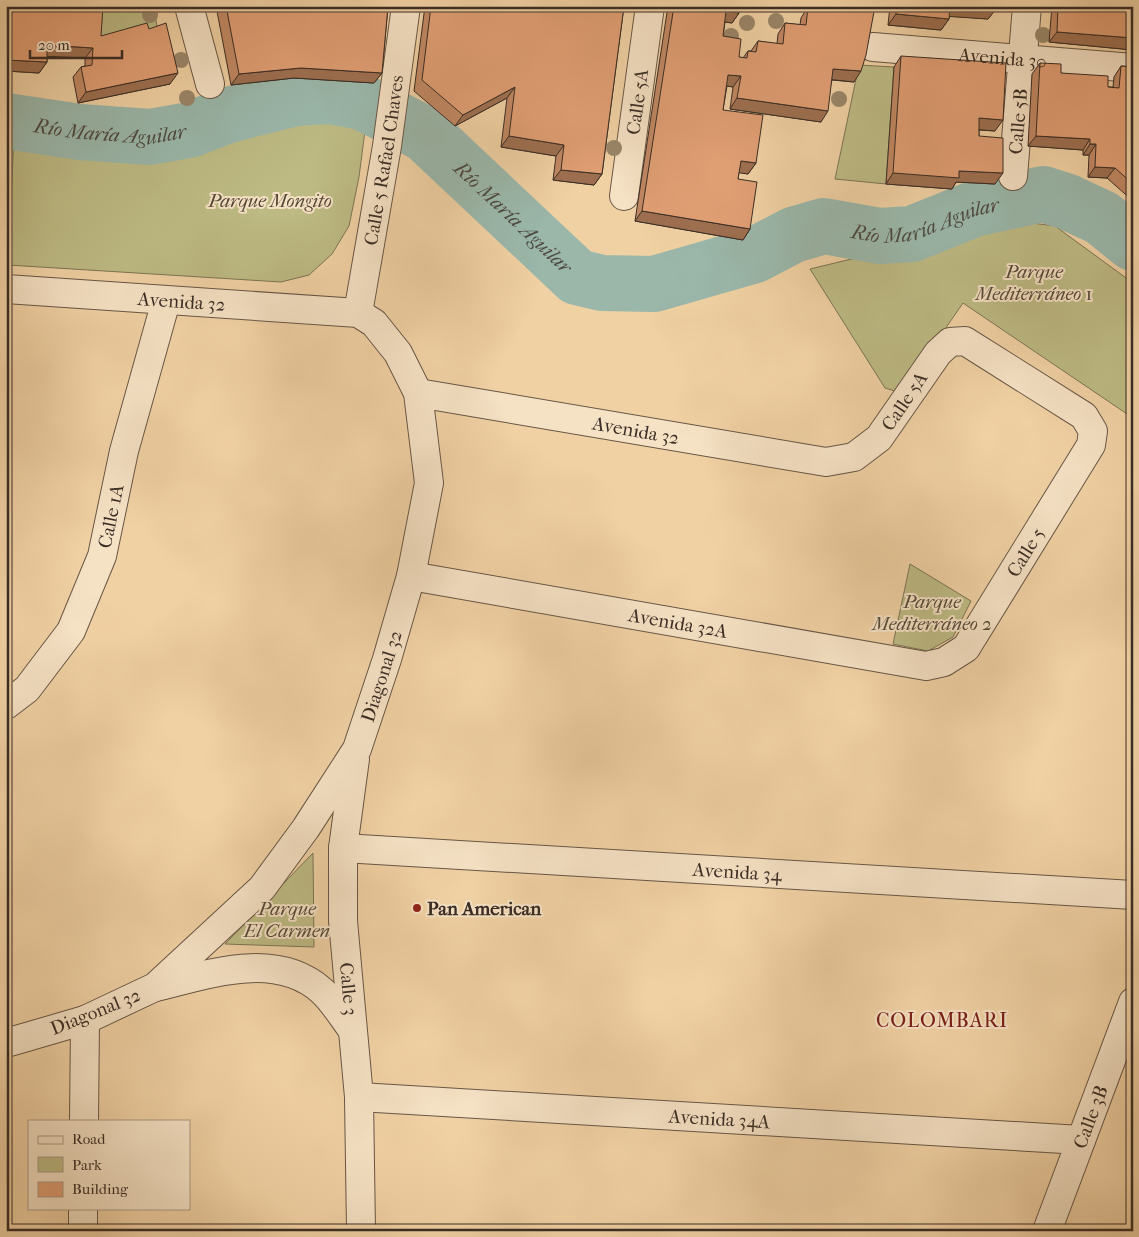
<svg xmlns="http://www.w3.org/2000/svg" width="1139" height="1237" viewBox="0 0 1139 1237" font-family="'IM FELL French Canon',serif">
	<style>
		.green { fill: #bdba84; stroke: #7c7454 }
		.lines { fill: none; stroke-linecap: round; stroke-linejoin: round }
		.river { stroke: #9ab7aa; stroke-width: 56 }
		.minor-casing { stroke: #685645; stroke-width: 30 }
		.minor { stroke: #f5e1c4; stroke-width: 28 }
		.tree { fill: #9a8669 }
		.wall { fill: #c18863; stroke: #3a2d25 }
		.shaded-wall { fill: #9d6f50; stroke: #3a2d25 }
		.building { fill: #e09e73; stroke: #3a2d25 }
		.poi-dot { fill: #8f2418; stroke: #f5e1c4; stroke-width: 2 }
		.labels { text-anchor: middle; stroke-width: 4; stroke-linejoin: round; paint-order: stroke }
		.street-label { font-size: 19px; fill: #3a2d25; stroke: #f5e1c4 }
		.park-label { font-size: 19px; font-style: italic; fill: #544938; stroke: #f5e1c4 }
		.poi-label { font-size: 19px; font-weight: bold; fill: #3a2d25; stroke: #f5e1c4; text-anchor: start }
		.water-label { font-size: 20px; font-style: italic; fill: #4d4940; stroke: #f5e1c4 }
		.neighbourhood-label { font-size: 20px; letter-spacing: 1px; fill: #7a1f14; stroke: #f5e1c4 }
	</style>
	<rect width="100%" height="100%" fill="#f0d1a4"/>
	<filter id="stains"><feTurbulence type="fractalNoise" baseFrequency=".004" numOctaves="4"/><feColorMatrix values="0 0 0 0 .2 0 0 0 0 .09 0 0 0 0 .02 0 0 0 .5 -.17"/></filter>
	<radialGradient id="worn" r=".72"><stop offset=".6" stop-color="#630" stop-opacity="0"/><stop offset="1" stop-color="#630" stop-opacity=".3"/></radialGradient>
	<g class="green">
		<polygon points="96,6 154,6 158,34 94,46"/>
		<polygon points="859,65 894,67 886,184 835,179"/>
		<polygon points="298,110 351,111 367,115 359,177 349,226 332,254 309,275 281,282 8,265 14,135 153,148 197,139 237,125"/>
		<polygon points="1008,220 1055,226 1133,283 1133,418 963,303 901,393 885,388 810,269 897,248 963,238"/>
		<polygon points="910,564 971,601 953,637 928,651 893,644"/>
		<polygon points="313,853 314,947 225,944"/>
	</g>
	<g class="lines">
		<path class="river" id="s1" d="M 6,121 L 80,132 L 150,137 L 189,130 L 228,115 L 295,98 L 329,96 L 362,102 L 425,134 L 577,277 L 602,283 L 654,284 L 755,255 L 793,235 L 824,226 L 880,236 L 912,234 L 974,209 L 1043,194 L 1068,202 L 1102,218 L 1133,243"/>
		<g class="minor-casing">
			<g id="minor">
				<polyline points="189,6 210,84"/>
				<path id="s2" d="M 873,47 L 1133,68"/>
				<path id="s3" d="M 1013,176 L 1027,6"/>
				<path id="s4" d="M 624,196 L 650,6"/>
				<path id="s5" d="M 6,289 L 358,313 L 374,323 L 398,353 L 418,393 L 429,483 L 411,576 L 387,659 L 357,749 L 306,828 L 262,888 L 155,987 L 85,1020 L 6,1043"/>
				<path id="s6" d="M 358,313 L 387,146 L 406,6"/>
				<path id="s7" d="M 411,576 L 926,666 L 944,662 L 966,648 L 1091,445 L 1093,431 L 1084,416 L 965,341 L 950,342 L 938,353 L 879,438 L 854,457 L 826,462 L 418,393"/>
				<path id="s8" d="M 6,705 L 27,689 L 71,631 L 102,556 L 124,451 L 166,301"/>
				<path id="s9" d="M 355,759 L 343,848 L 343,921 L 359,1097 L 361,1231"/>
				<path id="s10" d="M 343,848 L 1133,895"/>
				<path d="M 156,987 C 209,974 276,950 322,991 C 333,1001 342,1016 351,1028"/>
				<path id="s11" d="M 359,1097 L 1081,1140"/>
				<polyline points="84,1121 85,1020"/>
				<polyline points="83,1231 83,1208"/>
				<path id="s12" d="M 1047,1231 L 1133,1002"/>
			</g>
		</g>
		<use href="#minor" class="minor"/>
	</g>
	<g class="tree">
		<circle cx="150" cy="15" r="8"/>
		<circle cx="776" cy="21" r="8"/>
		<circle cx="747" cy="23" r="8"/>
		<circle cx="1043" cy="35" r="8"/>
		<circle cx="731" cy="36" r="8"/>
		<circle cx="181" cy="60" r="8"/>
		<circle cx="187" cy="98" r="8"/>
		<circle cx="839" cy="99" r="8"/>
		<circle cx="614" cy="148" r="8"/>
	</g>
	<g class="wall">
		<polygon points="6,6 101,36 170,84 78,103 73,77 81,67 85,66 85,58 47,56 47,62 39,73 6,71"/>
		<polygon points="216,6 388,6 382,73 374,83 294,78 231,85"/>
		<polygon points="425,6 624,6 602,174 594,185 553,180 556,156 501,147 507,98 455,126 414,91"/>
		<polygon points="668,6 762,6 759,11 740,8 739,13 732,23 725,22 723,36 739,57 743,58 748,51 751,51 758,41 777,44 778,34 785,23 800,25 801,18 808,7 813,8 813,6 875,6 854,82 832,80 821,122 730,109 733,87 727,86 723,110 756,163 748,174 739,172 738,179 750,229 743,240 635,221"/>
		<polygon points="890,6 996,6 996,9 988,19 949,16 949,19 941,30 888,25"/>
		<polygon points="1052,6 1133,6 1133,50 1049,42"/>
		<polygon points="901,56 995,131 979,130 979,136 995,184 956,182 952,189 886,184 894,67"/>
		<polygon points="1040,63 1061,73 1108,87 1113,87 1114,77 1121,66 1133,67 1133,201 1107,178 1088,177 1089,155 1083,155 1083,150 1028,146 1032,74"/>
	</g>
	<g class="shaded-wall">
		<polygon points="735,6 762,6 759,11 734,7"/>
		<polygon points="949,6 967,6 996,9 988,19 942,16"/>
		<polygon points="726,11 739,13 732,23 719,21"/>
		<polygon points="896,14 949,19 941,30 888,25"/>
		<polygon points="1057,32 1133,38 1133,50 1049,42"/>
		<polygon points="47,45 93,48 85,58 40,56"/>
		<polygon points="6,60 47,62 39,73 6,71"/>
		<polygon points="301,68 382,73 374,83 294,78 231,85 239,74"/>
		<polygon points="833,69 861,71 854,82 826,79"/>
		<polygon points="178,73 170,84 78,103 86,92"/>
		<polygon points="728,75 741,76 733,87 721,85"/>
		<polygon points="515,87 507,98 455,126 463,115"/>
		<polygon points="737,98 828,111 821,122 730,109"/>
		<polygon points="979,118 1003,120 995,131 972,129"/>
		<polygon points="509,136 564,145 556,156 501,147"/>
		<polygon points="1036,136 1090,139 1083,150 1028,146"/>
		<polygon points="1090,144 1096,144 1089,155 1083,155"/>
		<polygon points="741,161 756,163 748,174 733,172"/>
		<polygon points="1095,167 1115,168 1107,178 1088,177"/>
		<polygon points="561,170 602,174 594,185 553,180"/>
		<polygon points="959,171 1003,173 995,184 956,182 952,189 886,184 893,173"/>
		<polygon points="642,211 750,229 743,240 635,221"/>
	</g>
	<g class="building">
		<polygon points="6,6 103,6 101,36 147,23 149,29 166,23 178,73 86,92 81,67 92,65 93,48 47,45 47,62 6,60"/>
		<polygon points="226,6 388,6 382,73 301,68 239,74"/>
		<polygon points="431,6 624,6 602,174 561,170 564,145 509,136 515,87 463,115 422,80"/>
		<polygon points="674,6 740,6 739,13 726,11 723,36 741,39 739,57 747,58 748,51 756,52 758,41 783,44 785,23 806,25 808,7 819,9 819,6 875,6 866,55 861,71 833,69 828,111 737,98 741,76 728,75 723,110 763,115 756,163 741,161 738,179 757,182 750,229 642,211"/>
		<polygon points="896,6 950,6 949,19 896,14"/>
		<polygon points="967,6 996,6 996,9"/>
		<polygon points="1058,6 1133,6 1133,38 1057,32"/>
		<polygon points="901,56 1006,63 1003,120 979,118 979,136 1003,138 1003,173 959,171 959,178 893,173"/>
		<polygon points="1040,63 1061,64 1061,73 1108,76 1108,87 1119,88 1121,66 1133,67 1133,184 1115,168 1095,167 1096,144 1090,144 1090,139 1036,136"/>
	</g>
	<circle class="poi-dot" cx="417" cy="908" r="5"/>
	<g class="labels">
		<g class="street-label">
			<text dy="7" stroke="none"><textPath href="#s2" startOffset="130">Avenida 30</textPath></text>
			<text dy="7" stroke="none"><textPath href="#s4" startOffset="95">Calle 5A</textPath></text>
			<text dy="7" stroke="none"><textPath href="#s3" startOffset="55">Calle 5B</textPath></text>
			<text dy="7" stroke="none"><textPath href="#s6" startOffset="155">Calle 5 Rafael Chaves</textPath></text>
			<text dy="7" stroke="none"><textPath href="#s5" startOffset="176">Avenida 32</textPath></text>
			<text transform="translate(904 401) rotate(-56)" y="7">Calle 5A</text>
			<text transform="translate(636 430) rotate(10)" y="7">Avenida 32</text>
			<text dy="7" stroke="none"><textPath href="#s8" startOffset="221">Calle 1A</textPath></text>
			<text dy="7" stroke="none"><textPath href="#s7" startOffset="680">Calle 5</textPath></text>
			<text dy="7" stroke="none"><textPath href="#s7" startOffset="271">Avenida 32A</textPath></text>
			<text transform="translate(381 676) rotate(-72)" y="7">Diagonal 32</text>
			<text dy="7" stroke="none"><textPath href="#s10" startOffset="395">Avenida 34</textPath></text>
			<text dy="7" stroke="none"><textPath href="#s9" startOffset="231">Calle 3</textPath></text>
			<text transform="translate(95 1011) rotate(-22)" y="7">Diagonal 32</text>
			<text dy="7" stroke="none"><textPath href="#s12" startOffset="122">Calle 3B</textPath></text>
			<text dy="7" stroke="none"><textPath href="#s11" startOffset="361">Avenida 34A</textPath></text>
		</g>
		<g class="park-label">
			<text x="270" y="207">Parque Mongito</text>
			<text x="1034" y="278">Parque<tspan x="1034" dy="22">Mediterráneo 1</tspan></text>
			<text x="932" y="608">Parque<tspan x="932" dy="22">Mediterráneo 2</tspan></text>
			<text x="287" y="915">Parque<tspan x="287" dy="22">El Carmen</tspan></text>
		</g>
		<g class="poi-label">
			<text x="427" y="915">Pan American</text>
		</g>
		<g class="water-label">
			<text dy="7" stroke="none"><textPath href="#s1" startOffset="105">Río María Aguilar</textPath></text>
			<text dy="7" stroke="none"><textPath href="#s1" startOffset="1005">Río María Aguilar</textPath></text>
			<text dy="7" stroke="none"><textPath href="#s1" startOffset="555">Río María Aguilar</textPath></text>
		</g>
		<g class="neighbourhood-label">
			<text x="942" y="1027">COLOMBARI</text>
		</g>
	</g>
	<rect width="1139" height="1237" fill="none" stroke="#f0d1a4" stroke-width="25"/>
	<rect x="8" y="8" width="1124" height="1222" fill="none" stroke="#3a2d25" stroke-width="2.5"/>
	<rect x="12" y="12" width="1114" height="1212" fill="none" stroke="#3a2d25"/>
	<rect x="28" y="1120" width="162" height="90" fill="#f5e1c4" stroke="#aa9984"/>
	<rect x="38" y="1136" width="25" height="8" fill="#f5e1c4" stroke="#aa9984"/>
	<text x="72" y="1144" font-size="15" fill="#3a2d25">Road</text>
	<rect x="38" y="1157" width="25" height="15" fill="#bdba84" stroke="#aa9984"/>
	<text x="72" y="1170" font-size="15" fill="#3a2d25">Park</text>
	<rect x="38" y="1182" width="25" height="15" fill="#e09e73" stroke="#aa9984"/>
	<text x="72" y="1194" font-size="15" fill="#3a2d25">Building</text>
	<path d="M30 50v8h92v-8" fill="none" stroke="#3a2d25" stroke-width="2.5"/>
	<text x="38" y="50" font-size="15" fill="#3a2d25" stroke="#f5e1c4" stroke-width="4" paint-order="stroke">20 m</text>
	<rect width="100%" height="100%" filter="url(#stains)"/>
	<rect width="100%" height="100%" fill="url(#worn)"/>
</svg>
